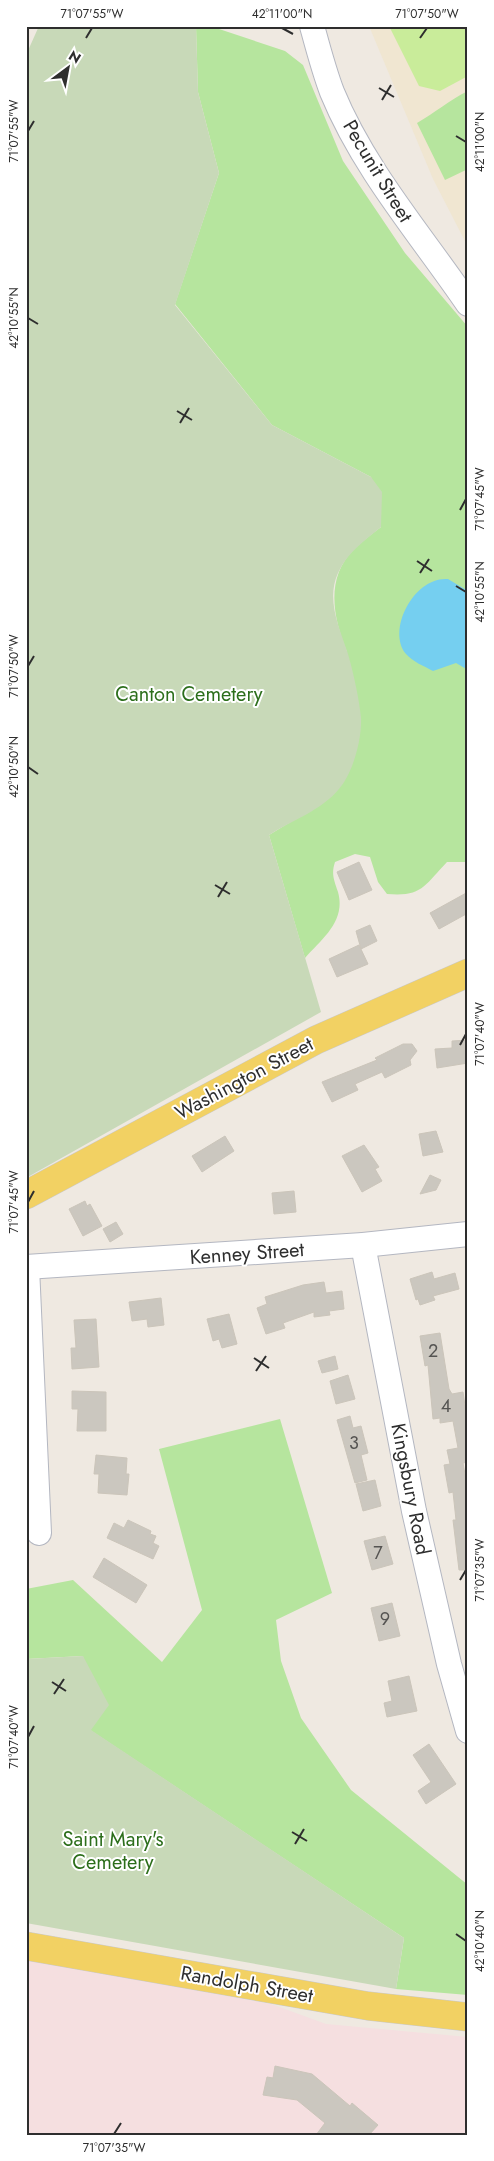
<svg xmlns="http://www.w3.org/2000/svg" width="494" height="2161" viewBox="0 0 494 2161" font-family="Jost,sans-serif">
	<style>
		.education { fill: #f0e6d1 }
		.medical { fill: #f5dfe0 }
		.green { fill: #b6e59e }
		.cemetery { fill: #c8d9b8 }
		.pitch { fill: #c9ec9a }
		.water { fill: #75cff0 }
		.building { fill: #cbc7bf; stroke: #cbc5ba }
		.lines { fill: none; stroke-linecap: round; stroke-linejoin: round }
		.minor-casing { stroke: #b4b7c1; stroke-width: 26 }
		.major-casing { stroke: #c9c9c9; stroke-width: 29 }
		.minor { stroke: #fff; stroke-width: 24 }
		.major { stroke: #f2d163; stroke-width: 28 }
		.ticks { fill: none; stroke: #2e2e2e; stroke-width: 2 }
		.labels { text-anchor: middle; stroke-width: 4; stroke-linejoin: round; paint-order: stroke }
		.number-label { font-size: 18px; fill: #555452 }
		.street-label { font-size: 20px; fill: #2e2e2e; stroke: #fff }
		.park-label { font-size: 20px; fill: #2c6e1b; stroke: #fff }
		.neatline { fill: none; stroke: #2e2e2e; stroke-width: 2 }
		.ticks-label { font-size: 12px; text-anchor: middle; fill: #2e2e2e }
	</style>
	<rect width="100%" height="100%" fill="#efe9e1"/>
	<polygon class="education" points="369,26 468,26 468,247 433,179"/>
	<polygon class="medical" points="26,1959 271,2004 326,2024 468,2037 468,2135 26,2135"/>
	<g class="green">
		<path d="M 196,26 L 210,26 L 285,51 L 303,65 L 343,161 L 405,253 L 468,327 L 468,862 L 447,862 C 424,886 422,897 387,894 L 378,882 L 370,857 L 355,854 L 335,862 C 331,874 334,880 338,892 C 346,921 323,938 305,958 L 269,835 L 320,804 L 347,652 C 333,618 325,578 354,549 C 362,541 372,534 381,527 L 371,477 L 272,425 L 175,304 L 219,173 L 198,92 Z"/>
		<path d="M 468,91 L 468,169 L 445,180 L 417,123 C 435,113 449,100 468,91 Z"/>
		<polygon points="280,1419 332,1593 276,1620 281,1661 301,1718 351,1790 468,1885 468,1995 396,1989 404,1938 90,1730 83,1656 26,1659 26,1589 73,1580 162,1662 202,1610 159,1449"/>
	</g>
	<g class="cemetery">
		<path d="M 39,26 L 196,26 L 198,92 L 219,173 L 175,305 L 272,425 L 371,477 L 382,492 L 381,527 C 364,541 347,553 338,573 C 326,599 339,627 347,651 C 352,666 360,702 361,718 C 362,739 353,773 339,789 C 322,810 291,821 269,835 L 321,1012 L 26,1178 L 26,55 Z"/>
		<polygon points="83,1656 109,1705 91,1730 404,1938 396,1989 26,1923 26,1659"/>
	</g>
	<polygon class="pitch" points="389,26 468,26 468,76 440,91 419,86"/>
	<path class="water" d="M 448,579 L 468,591 L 468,670 L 456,663 L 433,671 C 424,666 413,662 406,654 C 386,629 415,576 448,579 Z"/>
	<g class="building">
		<polygon points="359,862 372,890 349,900 337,872"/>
		<polygon points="468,892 468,913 439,929 430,913"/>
		<polygon points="370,925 377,941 361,949 356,931"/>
		<polygon points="359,945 368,964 337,977 329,959"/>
		<polygon points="468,1040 468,1063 437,1068 435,1049 452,1048 452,1041"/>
		<polygon points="403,1044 412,1044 417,1051 410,1060 411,1065 385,1078 382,1072 355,1084 358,1090 332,1102 322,1082 377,1060 375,1058"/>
		<polygon points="436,1131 443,1152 423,1156 419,1134"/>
		<polygon points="225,1136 234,1151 202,1172 192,1156"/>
		<polygon points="364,1145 379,1167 375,1169 382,1181 362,1192 342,1156"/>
		<polygon points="430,1175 441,1180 436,1190 420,1194"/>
		<polygon points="294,1191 296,1212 274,1214 272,1193"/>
		<polygon points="85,1201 87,1206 90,1204 102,1226 83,1236 69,1209"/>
		<polygon points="116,1222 123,1234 110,1242 103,1229"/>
		<polygon points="432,1272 434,1279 455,1273 459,1289 433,1296 435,1300 420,1305 418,1299 416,1300 410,1279"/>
		<polygon points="324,1282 326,1293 342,1291 344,1309 329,1311 330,1315 314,1317 314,1312 283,1323 285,1328 266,1334 257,1308 267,1304 265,1297 303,1285"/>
		<polygon points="161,1298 164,1325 148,1327 147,1319 132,1321 129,1302"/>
		<polygon points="229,1314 237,1344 222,1348 219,1339 213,1341 207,1319"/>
		<polygon points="96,1319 99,1367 72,1369 71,1348 76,1348 74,1320"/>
		<polygon points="440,1333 449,1389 452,1394 463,1392 468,1426 468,1462 463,1463 468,1491 468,1570 459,1570 453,1520 456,1520 453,1492 449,1493 444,1465 450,1464 447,1450 458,1448 453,1421 440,1423 440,1418 433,1419 428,1365 425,1366 420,1336"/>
		<polygon points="335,1356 338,1369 322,1373 318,1361"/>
		<polygon points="348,1375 355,1399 336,1404 330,1381"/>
		<polygon points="72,1391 106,1392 106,1431 77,1431 78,1409 72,1409"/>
		<polygon points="350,1416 353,1428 361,1426 368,1453 361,1455 367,1480 355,1483 337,1420"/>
		<polygon points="96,1455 127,1458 126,1474 129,1474 127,1495 98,1493 99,1474 94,1474"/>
		<polygon points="375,1480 381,1506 363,1511 356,1484"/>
		<polygon points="128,1520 151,1531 150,1534 156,1536 153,1543 159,1546 153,1559 107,1538 114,1523 124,1528"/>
		<polygon points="385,1536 393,1564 372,1570 364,1541"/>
		<polygon points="104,1558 147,1585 136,1603 93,1577"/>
		<polygon points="392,1603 400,1636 379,1641 371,1608"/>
		<polygon points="409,1676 417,1711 387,1717 384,1703 392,1701 388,1681"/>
		<polygon points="429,1744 456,1784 426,1804 418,1791 431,1782 413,1755"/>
		<polygon points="275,2066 312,2074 350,2106 352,2103 378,2125 369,2135 316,2135 325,2123 297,2100 263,2095 267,2077 273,2078"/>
	</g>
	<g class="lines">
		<g class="minor-casing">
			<g id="minor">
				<path d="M 312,26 C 318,48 324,71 332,92 C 364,170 421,235 468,304"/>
				<polyline points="363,1245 414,1511 449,1664 468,1731"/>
				<polyline points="26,1267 363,1245 468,1234"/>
				<polyline points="27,1267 39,1533"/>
			</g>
		</g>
		<g class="major-casing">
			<g id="major">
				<polyline points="26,1195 316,1040 468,973"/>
				<polyline points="26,1946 368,2006 468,2017"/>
			</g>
		</g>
		<use href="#minor" class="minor"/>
		<use href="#major" class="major"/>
	</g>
	<path class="ticks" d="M 282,28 L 293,34M 86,38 L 92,28M 420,38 L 427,28M 379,88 L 394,97M 382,100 L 391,85M 28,131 L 34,121M 456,136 L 466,142M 28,318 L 38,324M 177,411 L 192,420M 180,423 L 189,408M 460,510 L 466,499M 417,561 L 432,571M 420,573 L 429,559M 456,586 L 466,592M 28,666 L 34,656M 28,767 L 38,774M 215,885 L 230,894M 218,897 L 227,882M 460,1045 L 466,1034M 28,1202 L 34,1191M 254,1358 L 269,1368M 256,1371 L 266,1356M 460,1580 L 466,1570M 52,1682 L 66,1691M 54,1694 L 64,1679M 28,1737 L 34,1726M 292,1832 L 307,1841M 295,1844 L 304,1829M 456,1934 L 466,1941M 114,2134 L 121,2123"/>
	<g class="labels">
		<g class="number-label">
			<text x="433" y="1357">2</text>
			<text x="446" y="1412">4</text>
			<text x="354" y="1449">3</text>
			<text x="378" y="1559">7</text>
			<text x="385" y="1625">9</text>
		</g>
		<g class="street-label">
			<text transform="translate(378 171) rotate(59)" y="7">Pecunit Street</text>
			<text transform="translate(244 1078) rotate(-28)" y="7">Washington Street</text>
			<text transform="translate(247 1253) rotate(-4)" y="7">Kenney Street</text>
			<text transform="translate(411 1489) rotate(79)" y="7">Kingsbury Road</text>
			<text transform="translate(247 1984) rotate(10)" y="7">Randolph Street</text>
		</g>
		<g class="park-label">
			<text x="189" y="701">Canton Cemetery</text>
			<text x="113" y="1846">Saint Mary's<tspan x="113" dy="23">Cemetery</tspan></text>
		</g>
	</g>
	<rect width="494" height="2161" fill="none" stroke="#ffffff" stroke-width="55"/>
	<g transform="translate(68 68) rotate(32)" stroke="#ffffff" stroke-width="4" paint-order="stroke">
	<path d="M0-4L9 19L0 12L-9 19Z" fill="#2e2e2e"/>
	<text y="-8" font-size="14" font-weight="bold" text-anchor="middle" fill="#2e2e2e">N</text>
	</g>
	<rect x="28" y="28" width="438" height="2106" class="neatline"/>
	<g class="ticks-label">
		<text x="92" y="18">71°07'55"W</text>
		<text x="282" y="18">42°11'00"N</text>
		<text x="427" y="18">71°07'50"W</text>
		<text transform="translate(14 131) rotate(-90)" y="4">71°07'55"W</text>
		<text transform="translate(480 142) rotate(-90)" y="4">42°11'00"N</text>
		<text transform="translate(14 318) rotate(-90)" y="4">42°10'55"N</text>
		<text transform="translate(480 499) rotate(-90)" y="4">71°07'45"W</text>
		<text transform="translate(480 592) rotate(-90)" y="4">42°10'55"N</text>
		<text transform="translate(14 666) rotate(-90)" y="4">71°07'50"W</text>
		<text transform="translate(14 767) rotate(-90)" y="4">42°10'50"N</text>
		<text transform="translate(480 1034) rotate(-90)" y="4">71°07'40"W</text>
		<text transform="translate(14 1202) rotate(-90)" y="4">71°07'45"W</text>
		<text transform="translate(480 1570) rotate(-90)" y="4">71°07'35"W</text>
		<text transform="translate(14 1737) rotate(-90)" y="4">71°07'40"W</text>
		<text transform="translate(480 1941) rotate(-90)" y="4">42°10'40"N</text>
		<text x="114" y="2152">71°07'35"W</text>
	</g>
</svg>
